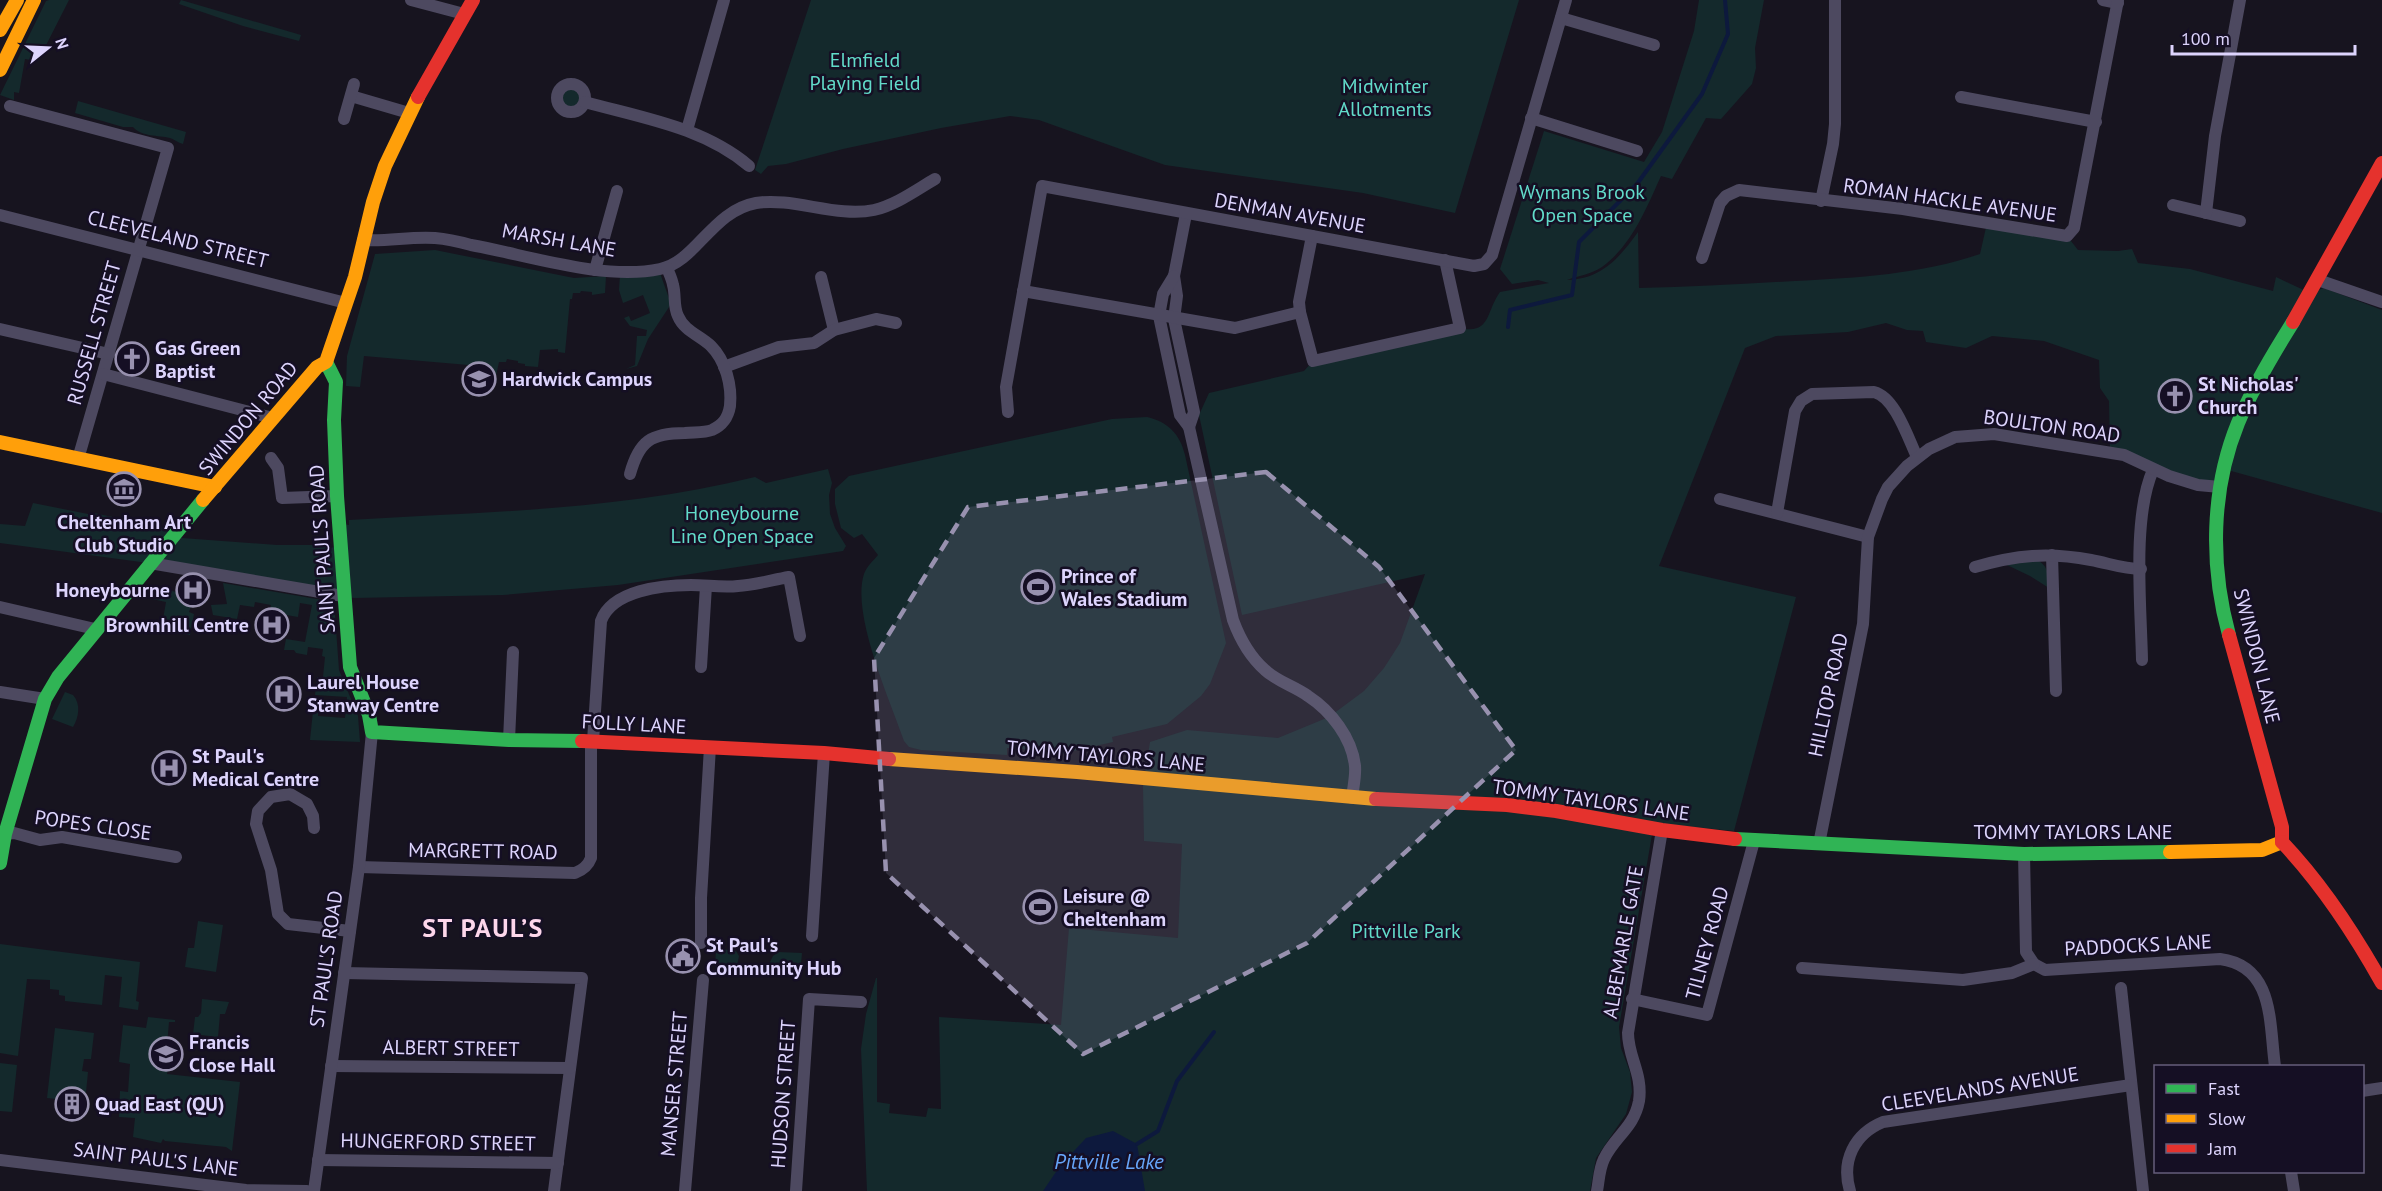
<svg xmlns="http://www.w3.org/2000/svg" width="2382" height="1191" viewBox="0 0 2382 1191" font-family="'PT Sans',sans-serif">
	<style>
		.green { fill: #14292c }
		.water { fill: #0d193d }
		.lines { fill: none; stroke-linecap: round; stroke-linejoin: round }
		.stream { stroke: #0d193d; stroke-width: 4 }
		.street { stroke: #4d4960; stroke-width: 12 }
		.fast { stroke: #30b455; stroke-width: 14 }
		.slow { stroke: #ff9f0a; stroke-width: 14 }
		.jam { stroke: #e5322d; stroke-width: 14 }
		.marked { fill: #9891af; fill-opacity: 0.2; stroke: #9891af; stroke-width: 4.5; stroke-dasharray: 12 8; stroke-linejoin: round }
		.labels { text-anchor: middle; stroke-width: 5; stroke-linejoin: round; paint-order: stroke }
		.park-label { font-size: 20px; fill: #62dbca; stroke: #150f24 }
		.street-label { font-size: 20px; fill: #ddd4fd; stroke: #150f24 }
		.poi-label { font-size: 20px; font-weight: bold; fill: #ddd4fd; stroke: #150f24; text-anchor: start }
		.water-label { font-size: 21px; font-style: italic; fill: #66a5f9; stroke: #150f24 }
		.district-label { font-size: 26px; font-weight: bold; letter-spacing: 1.5px; fill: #fdd6eb; stroke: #150f24 }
	</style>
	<rect width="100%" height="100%" fill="#17141f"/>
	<g class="green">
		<polygon points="49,0 69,0 38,61 25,59 19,93 14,92 14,100 0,95 46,1"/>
		<polygon points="181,0 301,35 299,41 243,26 179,4"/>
		<polygon points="811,0 1519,0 1455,213 1363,193 1165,165 1039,120 1010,116 941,128 843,149 786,164 768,166 761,174 755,170"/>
		<path d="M 1699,0 L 1764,0 L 1755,48 L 1756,68 L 1752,84 L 1721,119 L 1706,118 L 1672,179 L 1661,176 C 1646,209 1632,245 1602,267 C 1591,274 1578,276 1567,280 C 1602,279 1619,258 1638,232 L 1639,288 C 1691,287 1743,284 1795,281 C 1856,278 1922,274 1980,254 L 1987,223 L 2067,236 L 2078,250 L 2118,251 L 2132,249 L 2138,263 L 2190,269 L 2273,291 L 2276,277 L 2310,293 L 2324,288 L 2382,310 L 2382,513 L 2224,469 L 2220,487 L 2110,453 L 2109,401 L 2100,388 L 2099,360 L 2044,341 L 1992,336 L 1966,348 L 1926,342 L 1923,331 L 1907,330 L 1886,323 L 1848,332 L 1776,336 L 1745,348 L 1659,566 L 1796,597 L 1734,831 L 1654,823 L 1619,1027 L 1621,1048 L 1630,1072 L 1632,1092 L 1626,1114 L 1596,1158 L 1590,1191 L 867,1191 L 861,1049 L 866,1014 L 876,978 L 877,978 L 877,1102 L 890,1104 L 889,1113 L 926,1117 L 928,1108 L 941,1109 L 939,1017 L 1061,1025 L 1069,928 L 1178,938 L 1182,844 L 1144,841 L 1143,786 L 1150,742 L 1187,730 L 1278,738 L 1329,717 L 1364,691 L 1384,668 L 1400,643 L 1425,574 L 1242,615 L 1199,415 L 1209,393 L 1304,371 L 1313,361 L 1460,328 C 1491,335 1486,311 1500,292 L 1549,283 L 1538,280 L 1512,284 L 1500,269 L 1544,131 L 1644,162 L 1662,132 L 1694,31 Z"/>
		<circle cx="571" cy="98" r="12"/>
		<path d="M 78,101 L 186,132 L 183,144 C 178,143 174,139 170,138 C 158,135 142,137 133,127 L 123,127 L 75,113 Z"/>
		<polygon points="435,250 574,278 606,276 605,293 592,295 592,292 581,291 580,293 573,293 572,299 570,299 565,353 558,352 558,349 540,350 538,367 525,366 525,364 518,363 518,361 507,359 506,362 499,362 496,376 483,375 480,366 364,356 360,387 346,386 347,356 375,254"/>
		<polygon points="660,273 671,304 648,339 637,366 626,369 635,365 637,336 646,336 647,330 630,326 624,318 629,316 631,321 650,313 643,295 623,303 619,290 620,275"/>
		<path d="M 1147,417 C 1168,422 1180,434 1185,455 L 1226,643 L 1210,684 L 1201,696 L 1167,724 L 1112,737 L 1113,742 L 1060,754 L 1058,750 C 1047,752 1020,748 1007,748 L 1007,755 L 921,750 L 909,747 L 904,741 C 890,700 851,614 864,574 C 867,566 873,561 878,555 L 862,534 L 854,538 L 841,528 L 835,504 L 835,489 L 849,476 L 1112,419 Z"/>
		<path d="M 828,469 L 832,483 L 829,495 L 830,514 L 835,528 L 846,546 L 843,551 L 618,585 L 503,595 L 354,598 L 163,565 L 0,543 L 0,524 L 25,526 L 33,503 L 93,515 L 94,513 L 164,528 L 182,538 L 277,545 L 325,545 L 326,548 L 339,547 L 338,523 L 349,525 L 349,520 C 485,512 622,510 755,477 L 766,483 Z"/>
		<path d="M 2036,560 C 2049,565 2048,575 2049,588 L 2030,576 L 2007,565 Z"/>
		<polygon points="223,583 334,602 339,670 358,716 360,742 310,740 313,711 318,711 318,716 345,718 347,697 315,695 317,677 323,677 325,657 322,656 323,649 308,647 307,655 296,653 294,650 284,650 286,639 305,642 312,605 300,603 298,617 269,612 271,605 255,602 254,607 240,605 237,619 213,615 211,605 227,604"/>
		<polygon points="155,588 177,592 179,597 192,603 189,612 194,614 190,635 161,631 166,602 152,599"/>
		<path d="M 65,692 L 73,695 C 81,704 79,717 73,727 L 52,719 Z"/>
		<polygon points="198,921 223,925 216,972 185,967 188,948 194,948"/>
		<polygon points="0,944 140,962 136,1001 139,1002 138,1010 119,1007 122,977 105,975 102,1005 65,1001 65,996 59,995 59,990 50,989 50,980 27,979 18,1056 0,1053"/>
		<polygon points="716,948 736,951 739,956 737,966 732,970 715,969"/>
		<polygon points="778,952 802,953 800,975 774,971 770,962 773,956"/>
		<polygon points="202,999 229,1002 225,1014 220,1014 218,1037 193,1034 195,1017 198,1017 201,1013"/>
		<polygon points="148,1017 175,1020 175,1022 169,1022 165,1068 168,1069 167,1074 240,1082 232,1151 226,1147 165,1141 163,1139 161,1143 133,1137 135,1118 119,1117 120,1091 128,1092 130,1064 119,1062 123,1025 146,1028"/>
		<polygon points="55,1028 94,1033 91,1059 84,1059 82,1071 88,1072 85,1102 47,1098"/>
		<polygon points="0,1063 17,1065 12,1112 0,1111"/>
	</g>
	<polygon class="water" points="1113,1131 1137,1144 1145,1191 1043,1191 1060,1166 1086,1138"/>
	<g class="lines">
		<g class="stream">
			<polyline points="1508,327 1510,310 1572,295 1579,242 1637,184 1702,94 1728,34 1725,0"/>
			<polyline points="1137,1144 1158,1131 1177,1081 1214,1032"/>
		</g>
		<g class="street">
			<polyline points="411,0 464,14"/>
			<polyline points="2103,0 2118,3"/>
			<polyline points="1561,18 1654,45"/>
			<circle cx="571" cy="98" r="14"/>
			<polyline points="351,96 409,113"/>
			<polyline points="1961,97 2096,122"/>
			<path d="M 585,102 C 642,118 703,127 749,166"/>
			<polyline points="10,106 168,148 78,459"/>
			<polyline points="1531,118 1637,151"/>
			<polyline points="344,119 354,84"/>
			<polyline points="687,130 724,0"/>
			<polyline points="1821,201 1833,144 1835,124 1835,0"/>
			<polyline points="2173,205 2240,221"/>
			<polyline points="2206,213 2215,136 2240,0"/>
			<polyline points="1186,214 1174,276 1177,296 1174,319 1194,412 1189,427"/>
			<polyline points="0,215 346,303"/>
			<polyline points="1312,236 1299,302 1300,312 1313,361 1460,328 1445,260"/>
			<path d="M 363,240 C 387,242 411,236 435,238 C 447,239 460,242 471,245 C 527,255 604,281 660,269 C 696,262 712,211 756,203 C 793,197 837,218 874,210 C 896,205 916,190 935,179"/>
			<polyline points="1702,258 1720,203 1726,196 1739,190 1903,209 2067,236 2074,228 2118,0"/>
			<polyline points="595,270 617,191"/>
			<path d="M 1174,276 L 1163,294 L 1159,316 L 1180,415 L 1189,427 L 1233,620 C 1240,639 1249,656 1265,670 C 1278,682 1294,686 1308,696 C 1331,711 1352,738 1355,766 C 1356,776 1353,788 1352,798"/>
			<polyline points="821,277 834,330"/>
			<polyline points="2318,280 2382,302"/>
			<polyline points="1023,291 1235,328 1300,312"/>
			<polyline points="0,329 109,354"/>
			<polyline points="724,367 779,347 814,343 834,330 876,319 896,323"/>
			<polyline points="103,374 273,418"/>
			<polyline points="1008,412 1006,387 1042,186 1474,266 1484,264 1492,255 1566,0"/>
			<polyline points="271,458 278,468 282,498 337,496"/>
			<path d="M 630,474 C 639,441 651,433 685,433 C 694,432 704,433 712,430 C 723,425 728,418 730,406 C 732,386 726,361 711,346 C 701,336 684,331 678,316 C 673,306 676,295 673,285 C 672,279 669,273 667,268"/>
			<polyline points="1720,499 1868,537"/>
			<path d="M 1777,513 L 1795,411 L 1801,401 L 1812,394 L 1874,392 C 1895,397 1908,438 1917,457"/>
			<polyline points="2052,555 2056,691"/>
			<polyline points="150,563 343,596"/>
			<path d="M 1975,567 C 2016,555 2048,552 2091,560 C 2108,563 2123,569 2141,569"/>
			<polyline points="0,607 95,629"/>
			<path d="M 2142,660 C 2141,607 2132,517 2153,470"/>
			<polyline points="701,667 706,586"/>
			<polyline points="0,692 45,699"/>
			<polyline points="509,740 513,652"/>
			<path d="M 593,741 L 601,621 C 612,590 663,585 691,585 C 707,585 723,588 738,586 C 755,585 772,580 789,577 L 800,636"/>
			<polyline points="314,828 313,816 307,804 290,794 271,797 258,811 256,824 271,870 278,914 288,924 350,931"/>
			<polyline points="5,834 14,833 40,840 62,837 176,857"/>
			<polyline points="1819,844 1863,624 1868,537 1882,499 1888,487 1907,466 1929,449 1955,437 1994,434 2124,455 2169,476 2198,485 2220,487"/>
			<path d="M 2024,854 L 2026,952 L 2034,964 L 2045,970 L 2220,959 C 2275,966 2269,1024 2275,1066"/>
			<path d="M 359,867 L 575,873 C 583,870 588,866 591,858 L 591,741"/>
			<polyline points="812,936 824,753"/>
			<polyline points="701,943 701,898 710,747"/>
			<polyline points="1802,968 1963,980 2012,973 2034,964"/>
			<polyline points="344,973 582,978 554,1191"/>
			<polyline points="2121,988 2143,1191"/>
			<polyline points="1632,999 1707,1015 1754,841"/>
			<polyline points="331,1066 570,1068"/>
			<polyline points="2362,1091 2382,1088"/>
			<polyline points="0,1160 246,1190 307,1191"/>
			<polyline points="318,1160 558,1163"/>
			<polyline points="2291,1172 2294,1191"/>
			<polyline points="314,1191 359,867 372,732"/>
			<polyline points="685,1191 703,980"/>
			<polyline points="796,1191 809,999 861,1002"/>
			<path d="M 1597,1191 C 1599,1181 1599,1169 1604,1159 C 1614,1137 1634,1128 1639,1101 C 1643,1074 1628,1057 1628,1033 L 1662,830"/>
			<path d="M 1850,1191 C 1841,1161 1854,1134 1883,1122 L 2131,1085"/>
		</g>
		<g class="fast">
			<polyline points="326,362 336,382 334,420 337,496 350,667 369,715 372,732 509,740 582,741"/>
			<path d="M 2229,635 C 2210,566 2211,489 2238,423 C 2253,387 2273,354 2293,322"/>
			<polyline points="1735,839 2024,854 2170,852"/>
			<polyline points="0,863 5,834 45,699 58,677 203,500"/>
		</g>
		<g class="slow">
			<polyline points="0,30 17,0"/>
			<polyline points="0,70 34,0"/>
			<polyline points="0,442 215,487"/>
			<polyline points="203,500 317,367 326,362 355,277 373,202 385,166 418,97"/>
			<polyline points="889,759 1077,772 1376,799"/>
			<polyline points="2170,852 2262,850 2282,842"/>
		</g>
		<g class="jam">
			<polyline points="418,97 473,0"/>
			<polyline points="2293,322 2382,163"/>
			<polyline points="2229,635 2282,827 2282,842"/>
			<polyline points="582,741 824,753 889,759"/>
			<polyline points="1376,799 1507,805 1556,811 1662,830 1735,839"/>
			<path d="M 2282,842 C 2321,883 2354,933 2382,983"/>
		</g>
	</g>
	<path class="marked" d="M 1266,472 L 1379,567 L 1516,750 L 1307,943 L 1083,1054 L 886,873 L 874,658 L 968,507 Z"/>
	<defs>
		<g id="church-ring" transform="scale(1.725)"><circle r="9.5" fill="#150f24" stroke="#9891af" stroke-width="1.5"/><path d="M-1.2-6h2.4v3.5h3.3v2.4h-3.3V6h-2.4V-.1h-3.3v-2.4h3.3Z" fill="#9891af"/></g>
		<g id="university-ring" transform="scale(1.725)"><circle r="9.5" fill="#150f24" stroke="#9891af" stroke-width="1.5"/><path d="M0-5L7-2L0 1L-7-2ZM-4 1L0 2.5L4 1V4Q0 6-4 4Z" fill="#9891af"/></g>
		<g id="museum-ring" transform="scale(1.725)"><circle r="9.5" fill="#150f24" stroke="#9891af" stroke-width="1.5"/><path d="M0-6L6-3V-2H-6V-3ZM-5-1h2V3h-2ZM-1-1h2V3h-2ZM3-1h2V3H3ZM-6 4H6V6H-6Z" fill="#9891af"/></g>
		<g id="stadium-ring" transform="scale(1.725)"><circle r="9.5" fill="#150f24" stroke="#9891af" stroke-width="1.5"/><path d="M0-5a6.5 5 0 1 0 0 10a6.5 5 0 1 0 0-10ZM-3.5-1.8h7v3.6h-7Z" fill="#9891af"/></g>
		<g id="hospital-ring" transform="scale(1.725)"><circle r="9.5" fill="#150f24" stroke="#9891af" stroke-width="1.5"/><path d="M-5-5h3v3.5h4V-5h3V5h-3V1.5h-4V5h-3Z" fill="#9891af"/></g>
		<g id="civic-ring" transform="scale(1.725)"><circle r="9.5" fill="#150f24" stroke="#9891af" stroke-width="1.5"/><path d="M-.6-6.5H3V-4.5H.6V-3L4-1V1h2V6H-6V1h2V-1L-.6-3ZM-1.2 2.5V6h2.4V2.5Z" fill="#9891af"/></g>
		<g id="building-ring" transform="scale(1.725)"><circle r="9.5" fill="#150f24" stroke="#9891af" stroke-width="1.5"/><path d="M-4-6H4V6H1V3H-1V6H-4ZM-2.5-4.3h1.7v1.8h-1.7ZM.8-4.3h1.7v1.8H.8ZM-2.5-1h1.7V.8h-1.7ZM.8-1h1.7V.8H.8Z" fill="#9891af"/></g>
	</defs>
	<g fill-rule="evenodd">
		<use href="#church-ring" x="132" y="359"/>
		<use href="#university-ring" x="479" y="379"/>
		<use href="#church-ring" x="2175" y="396"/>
		<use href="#museum-ring" x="124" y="489"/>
		<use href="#stadium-ring" x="1038" y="587"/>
		<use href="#hospital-ring" x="193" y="590"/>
		<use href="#hospital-ring" x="272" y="625"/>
		<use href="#hospital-ring" x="284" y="694"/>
		<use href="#hospital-ring" x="169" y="768"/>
		<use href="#stadium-ring" x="1040" y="907"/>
		<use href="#civic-ring" x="683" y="956"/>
		<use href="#university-ring" x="166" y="1054"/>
		<use href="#building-ring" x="72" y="1104"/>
	</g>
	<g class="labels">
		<g class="park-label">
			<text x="865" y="67">Elmfield<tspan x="865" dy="23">Playing Field</tspan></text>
			<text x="1385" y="93">Midwinter<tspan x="1385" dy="23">Allotments</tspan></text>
			<text x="1582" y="199">Wymans Brook<tspan x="1582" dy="23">Open Space</tspan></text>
			<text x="742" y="520">Honeybourne<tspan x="742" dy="23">Line Open Space</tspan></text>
			<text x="1406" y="938">Pittville Park</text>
		</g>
		<g class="street-label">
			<text transform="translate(1950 200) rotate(8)" y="7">ROMAN HACKLE AVENUE</text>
			<text transform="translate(1290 213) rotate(10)" y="7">DENMAN AVENUE</text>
			<text transform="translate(178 239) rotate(14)" y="7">CLEEVELAND STREET</text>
			<text transform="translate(559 240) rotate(10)" y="7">MARSH LANE</text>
			<text transform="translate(94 333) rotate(-74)" y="7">RUSSELL STREET</text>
			<text transform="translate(248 418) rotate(-50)" y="7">SWINDON ROAD</text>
			<text transform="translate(2052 426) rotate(8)" y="7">BOULTON ROAD</text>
			<text transform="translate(322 549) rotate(-94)" y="7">SAINT PAUL'S ROAD</text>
			<text transform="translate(2257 656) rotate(76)" y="7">SWINDON LANE</text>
			<text transform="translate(1828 695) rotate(-78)" y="7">HILLTOP ROAD</text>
			<text transform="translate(634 724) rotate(3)" y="7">FOLLY LANE</text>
			<text transform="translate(1106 756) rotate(5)" y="7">TOMMY TAYLORS LANE</text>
			<text transform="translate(1591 800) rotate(8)" y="7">TOMMY TAYLORS LANE</text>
			<text transform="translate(93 825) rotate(8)" y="7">POPES CLOSE</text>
			<text x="2073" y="839">TOMMY TAYLORS LANE</text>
			<text transform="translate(483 851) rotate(1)" y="7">MARGRETT ROAD</text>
			<text transform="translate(1623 942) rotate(-80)" y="7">ALBEMARLE GATE</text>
			<text transform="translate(1707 943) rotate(-75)" y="7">TILNEY ROAD</text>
			<text transform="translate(2138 945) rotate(-3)" y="7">PADDOCKS LANE</text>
			<text transform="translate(326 959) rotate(-82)" y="7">ST PAUL'S ROAD</text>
			<text transform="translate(451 1048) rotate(1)" y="7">ALBERT STREET</text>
			<text transform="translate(674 1084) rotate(-85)" y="7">MANSER STREET</text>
			<text transform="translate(1980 1089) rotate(-9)" y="7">CLEEVELANDS AVENUE</text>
			<text transform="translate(783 1094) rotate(-86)" y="7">HUDSON STREET</text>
			<text transform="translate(438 1142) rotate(1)" y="7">HUNGERFORD STREET</text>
			<text transform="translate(156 1159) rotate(7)" y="7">SAINT PAUL'S LANE</text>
		</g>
		<g class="poi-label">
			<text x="155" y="355">Gas Green<tspan x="155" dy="23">Baptist</tspan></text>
			<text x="502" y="386">Hardwick Campus</text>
			<text x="2198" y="391">St Nicholas'<tspan x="2198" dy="23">Church</tspan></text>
			<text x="124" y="529" text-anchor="middle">Cheltenham Art<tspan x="124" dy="23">Club Studio</tspan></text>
			<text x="1061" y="583">Prince of<tspan x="1061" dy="23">Wales Stadium</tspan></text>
			<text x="170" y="597" text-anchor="end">Honeybourne</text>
			<text x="249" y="632" text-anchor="end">Brownhill Centre</text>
			<text x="307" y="689">Laurel House<tspan x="307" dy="23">Stanway Centre</tspan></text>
			<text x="192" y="763">St Paul's<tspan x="192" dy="23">Medical Centre</tspan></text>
			<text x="1063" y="903">Leisure @<tspan x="1063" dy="23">Cheltenham</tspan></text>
			<text x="706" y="952">St Paul's<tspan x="706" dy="23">Community Hub</tspan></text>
			<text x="189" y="1049">Francis<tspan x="189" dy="23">Close Hall</tspan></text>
			<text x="95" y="1111">Quad East (QU)</text>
		</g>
		<g class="water-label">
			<text x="1109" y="1169">Pittville Lake</text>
		</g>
		<g class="district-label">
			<text x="483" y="937">ST PAUL’S</text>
		</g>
	</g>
	<rect x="2154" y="1065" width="210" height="108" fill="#150f24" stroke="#655e7b" stroke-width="1.5"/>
	<rect x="2166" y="1084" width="30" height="9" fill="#30b455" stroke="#655e7b" stroke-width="1.5"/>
	<text x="2208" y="1095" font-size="18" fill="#ddd4fd">Fast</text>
	<rect x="2166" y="1114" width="30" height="9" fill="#ff9f0a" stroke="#655e7b" stroke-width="1.5"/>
	<text x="2208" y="1125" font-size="18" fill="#ddd4fd">Slow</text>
	<rect x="2166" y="1144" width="30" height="9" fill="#e5322d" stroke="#655e7b" stroke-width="1.5"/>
	<text x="2208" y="1155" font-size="18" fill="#ddd4fd">Jam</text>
	<g transform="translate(48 48) rotate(72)" stroke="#150f24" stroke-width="4.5" paint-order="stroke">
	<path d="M0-4.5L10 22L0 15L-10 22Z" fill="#ddd4fd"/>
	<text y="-9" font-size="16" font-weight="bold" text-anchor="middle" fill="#ddd4fd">N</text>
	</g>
	<path d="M2172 45v9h183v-9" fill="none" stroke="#ddd4fd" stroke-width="3"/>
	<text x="2181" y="45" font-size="18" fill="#ddd4fd" stroke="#150f24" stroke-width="4.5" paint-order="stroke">100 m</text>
</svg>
